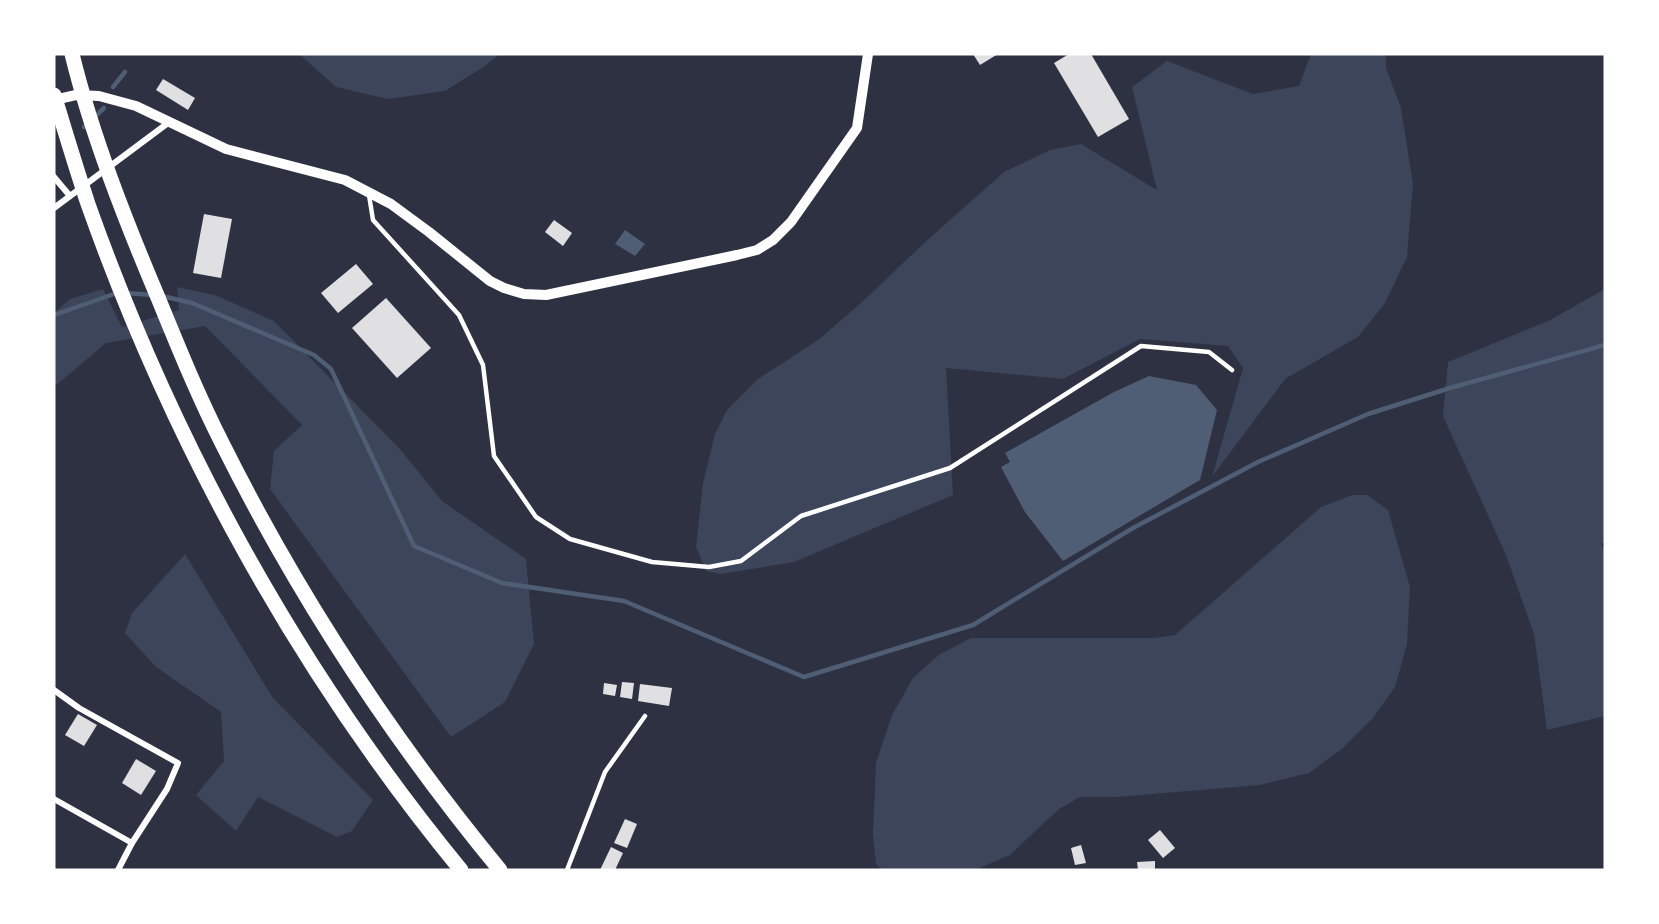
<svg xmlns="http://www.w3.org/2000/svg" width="1659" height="924" viewBox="0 0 1659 924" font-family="'Source Sans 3',sans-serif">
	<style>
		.green { fill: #3c4559 }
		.water { fill: #4f5d75 }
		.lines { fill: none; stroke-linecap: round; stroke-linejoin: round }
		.stream { stroke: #4f5d75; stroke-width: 4.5 }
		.building { fill: #e0e0e3 }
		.service { stroke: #fff; stroke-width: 4.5 }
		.minor { stroke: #fff; stroke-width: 6 }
		.tertiary { stroke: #fff; stroke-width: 10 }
		.motorway { stroke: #fff; stroke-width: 15 }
	</style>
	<rect width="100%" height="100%" fill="#2d3142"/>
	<g class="green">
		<polygon points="299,54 500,54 485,66 445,91 388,99 336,87"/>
		<polygon points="1311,54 1386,54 1386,68 1401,108 1413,184 1407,257 1385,303 1358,337 1285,379 1212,477 1243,368 1228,346 1140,339 1063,379 946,368 953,495 794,562 721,574 706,571 696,547 703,483 715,434 727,410 758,379 818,340 861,303 922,245 1004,172 1050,150 1081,144 1157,190 1132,87 1167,61 1253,94 1299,86"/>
		<polygon points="177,287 215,295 274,321 400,449 442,501 526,559 534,644 505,702 451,737 270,489 274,451 302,425 205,326 106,343 54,387 54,313 70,299 103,289 122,327 179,310"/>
		<polygon points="1605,289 1605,541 1601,544 1605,551 1605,716 1547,730 1534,634 1506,555 1443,416 1448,362 1548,321"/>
		<polygon points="1352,495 1367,495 1388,510 1410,587 1407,644 1395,687 1373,718 1343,748 1309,773 1260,785 1117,797 1080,797 1059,809 1010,855 975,870 882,870 876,864 873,834 876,763 892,715 913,678 940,654 971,638 1154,638 1175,635 1321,507"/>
		<polygon points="185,554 273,698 373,800 352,831 337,837 258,797 236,831 196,795 224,761 221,712 156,667 125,633 132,613"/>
	</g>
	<g class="water">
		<polygon points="625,230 645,244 635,256 615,244"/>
		<polygon points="1149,376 1196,385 1217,410 1200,480 1063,561 1025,512 1001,467 1010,462 1005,453 1114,392"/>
	</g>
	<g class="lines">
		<g class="stream">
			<polyline points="113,87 125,72"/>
			<polyline points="84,127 104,108"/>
			<polyline points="126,293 153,295"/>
			<polyline points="162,296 192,303 314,355 331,369 414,546 502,583 624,601 804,677 973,625 1133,528 1258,462 1368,414 1450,388 1605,345"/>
			<polyline points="54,315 117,293"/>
		</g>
	</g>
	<g class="building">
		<polygon points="973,54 998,54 980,65"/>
		<polygon points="1069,54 1091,54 1129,119 1098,137 1054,63"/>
		<polygon points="163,79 195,98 188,110 156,90"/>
		<polygon points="204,214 232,219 221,278 193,273"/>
		<polygon points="554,220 572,233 563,246 545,232"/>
		<polygon points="356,264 373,284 338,313 321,293"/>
		<polygon points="386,298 431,348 397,378 352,328"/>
		<polygon points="622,682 634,683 632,699 620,697"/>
		<polygon points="604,683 617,685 615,696 603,694"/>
		<polygon points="640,684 672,688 669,706 638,701"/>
		<polygon points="78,714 97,725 84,746 65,735"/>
		<polygon points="136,759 156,771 141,795 122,783"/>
		<polygon points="625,819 637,824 627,848 614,843"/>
		<polygon points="1160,830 1175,848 1163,858 1148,840"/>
		<polygon points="1081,845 1086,863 1075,865 1071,848"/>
		<polygon points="611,847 623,853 615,870 600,870"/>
		<polygon points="1155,861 1155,870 1138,870 1137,862"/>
	</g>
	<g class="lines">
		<g class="service">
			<polyline points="369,195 373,220 459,315 483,365 494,456 536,517 570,539 652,562 709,567 741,561 801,516 950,468 1141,346 1209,352 1232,370"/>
			<polyline points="567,870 605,772 645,716"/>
		</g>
		<g class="minor">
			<polyline points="54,177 70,196"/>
			<polyline points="54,208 168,123"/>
			<polyline points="54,690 79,708 178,763 167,789 132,843"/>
			<polyline points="54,799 132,843 118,870"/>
		</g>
		<polyline class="tertiary" points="54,100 76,95 99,96 136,106 226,149 345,180 391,204 429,232 490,281 504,288 524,294 546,295 737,255 757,250 773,240 791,222 857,128 868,54"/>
		<g class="motorway">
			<path d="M 72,54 C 92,136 126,222 159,300 C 179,349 199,398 223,445 C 299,597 392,739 500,870"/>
			<path d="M 54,95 C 65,131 76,168 88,204 C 173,444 299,673 461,870"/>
		</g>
	</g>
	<rect width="1659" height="924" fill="none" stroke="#ffffff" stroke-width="111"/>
</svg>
